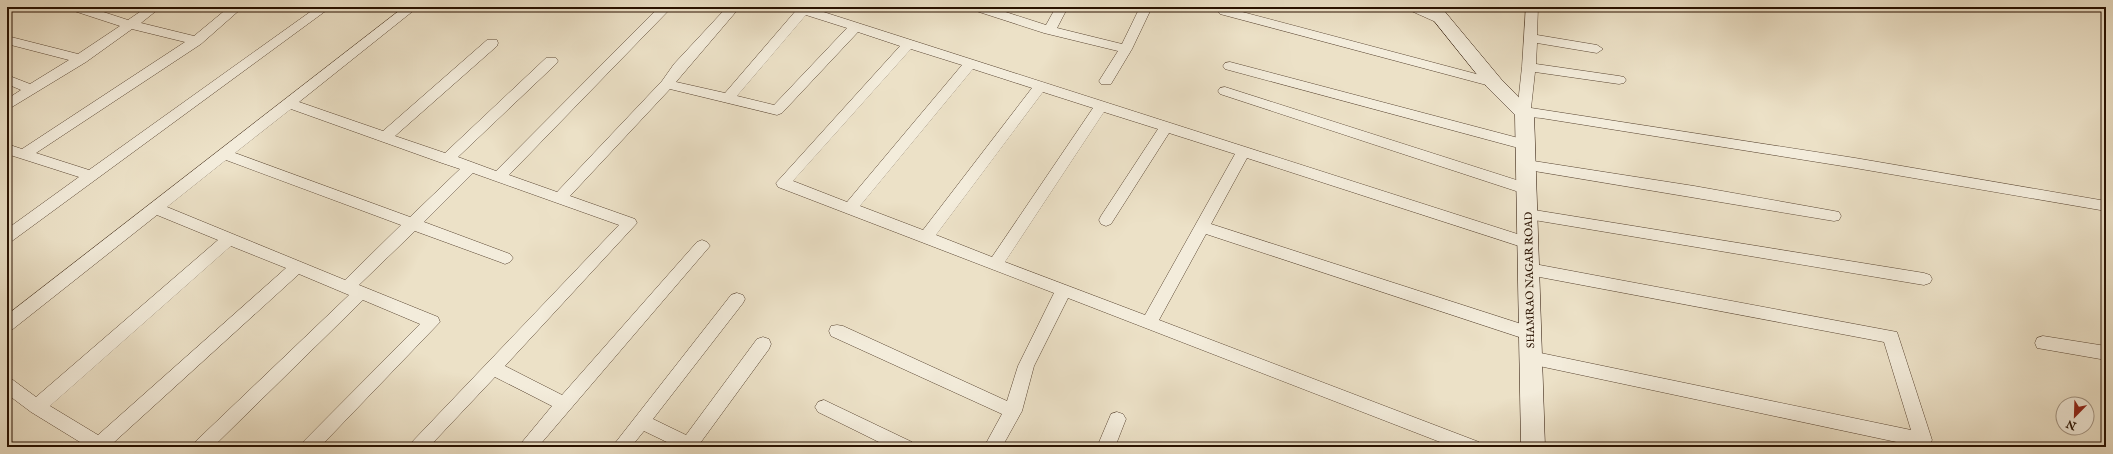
<svg xmlns="http://www.w3.org/2000/svg" width="2113" height="454" viewBox="0 0 2113 454" font-family="'IM FELL English',serif">
	<style>
		.lines { fill: none; stroke-linecap: round; stroke-linejoin: round }
		.street-casing { stroke: #594532; stroke-width: 1 }
		.secondary-casing { stroke: #281100; stroke-width: 1 }
		.street { fill: #f3ecdb; fill-rule: evenodd }
		.secondary { fill: #f3ecdb; fill-rule: evenodd }
		.labels { text-anchor: middle; stroke-width: 3.5; stroke-linejoin: round; paint-order: stroke }
		.street-label { font-size: 11px; fill: #281100; stroke: #f3ecdb }
	</style>
	<rect width="100%" height="100%" fill="#ece1c7"/>
	<filter id="stains"><feTurbulence type="fractalNoise" baseFrequency=".005" numOctaves="4"/><feColorMatrix values="0 0 0 0 .2 0 0 0 0 .09 0 0 0 0 .02 0 0 0 .5 -.17"/></filter>
	<radialGradient id="worn" r=".72"><stop offset=".6" stop-color="#630" stop-opacity="0"/><stop offset="1" stop-color="#630" stop-opacity=".3"/></radialGradient>
	<g class="lines">
		<g class="street-casing">
			<g id="street">
				<polygon points="69,7 88,7 128,20 147,7 161,7 141,23 194,36 229,7 243,7 201,44 36,153 89,170 317,7 331,7 12,241 7,243 7,229 79,177 7,154 7,144 22,149 185,42 132,29 86,62 7,110 7,99 21,90 7,84 7,75 30,84 69,60 7,44 7,36 78,54 120,26 71,10"/>
				<path d="M 404,7 L 418,7 L 299,102 L 383,131 L 487,40 L 497,40 L 498,43 L 497,46 L 395,136 L 445,153 L 546,58 L 556,58 L 558,61 L 556,64 L 458,157 L 496,171 L 659,7 L 672,7 L 509,175 L 557,192 L 662,81 L 674,64 L 727,7 L 740,7 L 676,82 L 725,93 L 799,7 L 812,7 L 811,8 L 1533,239 L 1536,243 L 1533,247 L 1528,249 L 1247,158 L 1211,224 L 1537,329 L 1539,334 L 1537,339 L 1531,341 L 1206,234 L 1159,320 L 1479,442 L 1482,447 L 1453,447 L 1068,298 L 1034,366 L 1022,411 L 1002,447 L 984,447 L 1002,414 L 831,336 L 829,331 L 831,326 L 837,325 L 843,326 L 1007,401 L 1018,366 L 1054,293 L 778,187 L 776,183 L 900,46 L 858,32 L 782,113 L 777,115 L 670,89 L 570,196 L 635,219 L 637,223 L 505,366 L 562,395 L 697,242 L 702,240 L 707,242 L 710,246 L 538,447 L 518,447 L 552,406 L 495,377 L 429,447 L 409,447 L 412,442 L 619,225 L 473,173 L 424,222 L 510,254 L 513,258 L 510,262 L 505,264 L 500,262 L 415,231 L 359,285 L 438,317 L 440,322 L 320,447 L 300,447 L 303,442 L 420,324 L 363,300 L 213,447 L 192,447 L 195,442 L 349,295 L 299,274 L 111,445 L 112,447 L 88,447 L 31,412 L 7,394 L 7,378 L 13,380 L 36,397 L 218,240 L 157,215 L 13,329 L 7,330 L 7,315 ZM 806,15 L 847,28 L 774,105 L 737,96 ZM 911,49 L 962,65 L 847,202 L 793,181 ZM 973,69 L 1032,88 L 923,230 L 860,206 ZM 1043,92 L 1093,108 L 992,257 L 936,235 ZM 291,109 L 442,163 L 460,169 L 410,217 L 235,153 ZM 1104,112 L 1158,129 L 1101,216 L 1099,220 L 1101,224 L 1106,226 L 1111,224 L 1169,133 L 1235,154 L 1145,315 L 1005,262 ZM 226,160 L 401,225 L 345,280 L 167,207 ZM 231,246 L 286,268 L 98,435 L 50,406 Z"/>
				<polygon points="971,7 990,7 1046,25 1056,7 1068,7 1057,28 1122,44 1140,7 1152,7 1132,49 1111,84 1101,84 1099,81 1118,51 1044,33 973,10"/>
				<polygon points="1219,7 1231,7 1231,9 1499,80 1501,83 1499,86 1494,87 1220,14 1218,11"/>
				<polygon points="1407,7 1424,7 1446,17 1448,20 1446,23 1438,23 1409,10"/>
				<polygon points="1526,7 1538,7 1537,35 1597,45 1603,49 1597,53 1537,43 1536,64 1619,76 1624,77 1626,80 1624,83 1619,84 1535,72 1531,108 1855,158 2106,201 2106,211 1855,168 1541,118 1519,116 1517,113 1522,67"/>
				<polygon points="1230,62 1526,140 1531,142 1533,145 1531,148 1526,150 1225,69 1223,66 1225,63"/>
				<polygon points="1225,87 1532,185 1534,189 1532,193 1527,194 1522,193 1220,94 1218,91 1220,88"/>
				<polygon points="1527,160 1694,186 1834,211 1839,212 1841,216 1839,220 1834,221 1522,169 1520,165 1522,161"/>
				<polygon points="1528,209 1924,273 1930,275 1932,279 1930,283 1924,285 1528,219 1523,218 1521,214 1523,210"/>
				<polygon points="1529,263 1897,332 1932,440 1929,445 1920,447 1525,363 1523,358 1525,353 1531,351 1911,430 1884,342 1529,275 1524,273 1521,269 1524,265"/>
				<polygon points="737,293 743,295 745,299 743,303 653,419 686,435 757,339 763,337 769,339 771,344 769,349 701,442 704,447 677,447 644,431 631,447 612,447 731,295"/>
				<polygon points="2043,336 2106,346 2106,360 2037,348 2035,343 2037,338"/>
				<polygon points="824,400 912,442 915,447 889,447 818,412 815,407 818,402"/>
				<polygon points="1117,412 1123,414 1126,419 1115,447 1097,447 1111,414"/>
			</g>
		</g>
		<g class="secondary-casing">
			<polygon id="secondary" points="1423,7 1441,7 1501,79 1534,113 1545,447 1521,447 1515,115 1487,87"/>
		</g>
		<use href="#street" class="street"/>
		<use href="#secondary" class="secondary"/>
	</g>
	<g class="labels">
		<g class="street-label">
			<text transform="translate(1529 280) rotate(-91)" y="4">SHAMRAO NAGAR ROAD</text>
		</g>
	</g>
	<rect width="2113" height="454" fill="none" stroke="#ece1c7" stroke-width="24"/>
	<rect x="8" y="8" width="2097" height="438" fill="none" stroke="#281100" stroke-width="2"/>
	<rect x="12" y="12" width="2089" height="430" fill="none" stroke="#281100"/>
	<g transform="translate(2075 416) rotate(203)"><circle r="19" fill="#f3ecdb" stroke="#a29483"/>
	<path d="M0-3L7 15L0 10L-7 15Z" fill="#8f2418"/>
	<text y="-6" font-size="11" font-weight="bold" text-anchor="middle" fill="#281100">N</text>
	</g>
	<rect width="100%" height="100%" filter="url(#stains)"/>
	<rect width="100%" height="100%" fill="url(#worn)"/>
</svg>
